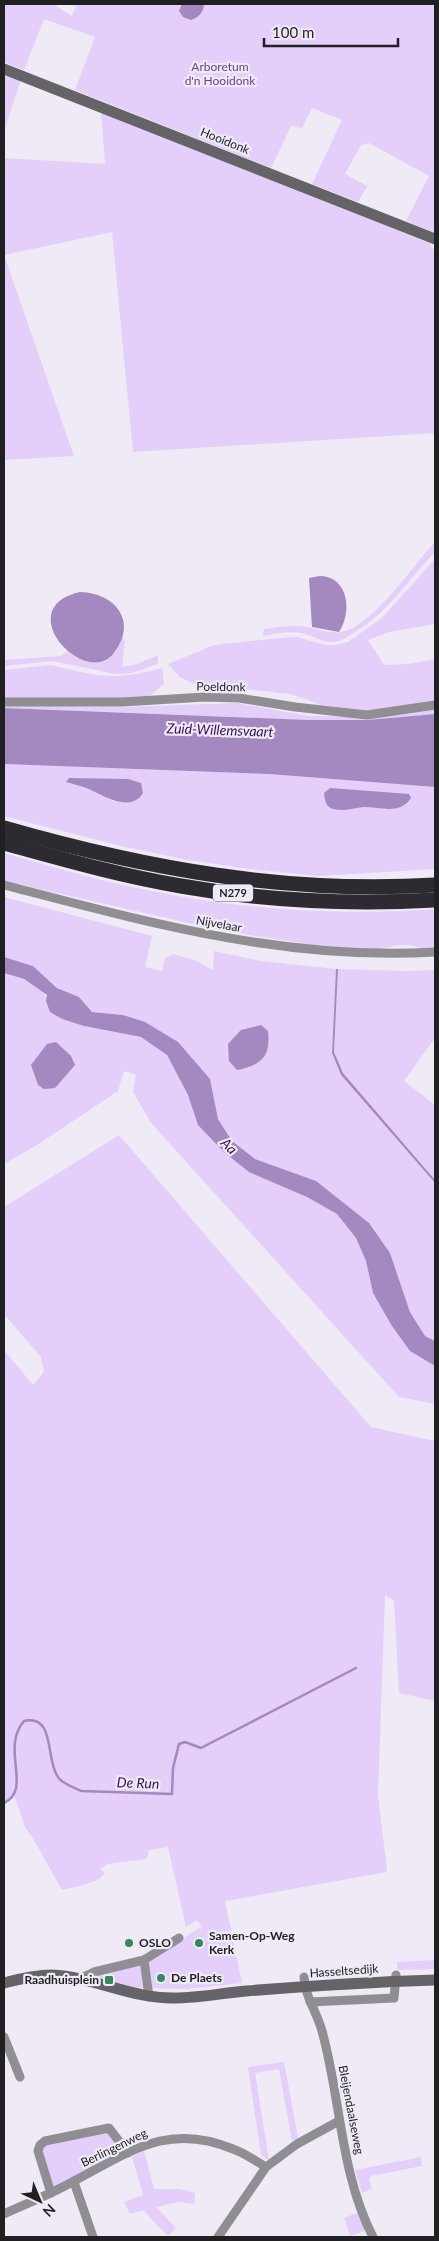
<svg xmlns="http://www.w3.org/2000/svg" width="439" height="2241" viewBox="0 0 439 2241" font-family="Lato,sans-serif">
<rect width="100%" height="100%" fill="#efeaf5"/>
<!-- green -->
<g fill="#e3cff9" fill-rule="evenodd">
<polygon points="4,4 53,4 72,16 77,4 435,4 435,233 406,221 429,176 369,143 361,145 345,174 367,186 358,202 312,184 342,120 312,108 302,128 291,126 271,168 75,90 95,37 44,19 24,70 4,62"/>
<polygon points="4,73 21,79 4,131"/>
<polygon points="101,111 429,243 435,252 435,433 133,452 112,232 4,255 74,456 4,460 4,158 105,164"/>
<path d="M435,542V552C408,580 391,609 358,630C350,635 343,641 334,642C322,643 312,635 301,633C288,631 275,634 263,636L264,629C275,628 287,625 299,626C312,627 327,634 341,632C372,627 413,566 435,542Z"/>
<polygon points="435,559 435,624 389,632 368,640 384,665 408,664 435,659 435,701 371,712 322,705 290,694 191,683 180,677 168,664 214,645 281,638 297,637 325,645 334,645 348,642 382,618"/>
<path d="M122,636L125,642L122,667L137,664L158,655V664L132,673L115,674L53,661L4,666V660L61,656L68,651C77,661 99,667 110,658C116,652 119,644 122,636Z"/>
<path d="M51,665C100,677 113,681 162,668L164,684L146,699L4,698V670Z"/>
<polygon points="237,703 308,716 367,717 435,707 435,714 367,720 308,720 4,708 4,705 122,707"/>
<path d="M4,764L269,774L435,787V869L319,876L249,869L188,860L125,847L4,816ZM128,779L133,801H113L88,788L66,782ZM407,804C389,812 382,807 364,807C353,808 343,810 332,809Z"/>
<path d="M4,853C51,866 99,881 147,890C242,910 339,916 435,909V948L421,949C412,942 390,945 380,950L314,945L224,931L4,881Z"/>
<polygon points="4,897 152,936 145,967 162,971 165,958 173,954 197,961 213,970 214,951 261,961 336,969 332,1053 341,1075 435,1183 435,1341 425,1336 410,1312 390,1253 316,1181 255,1159 232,1141 218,1119 210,1079 123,1015 92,1012 79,997 58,988 33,966 4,957"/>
<polygon points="338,969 406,971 435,970 435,1038 404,1081 435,1105 435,1180 343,1073 334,1052"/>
<path d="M4,973C36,982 45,991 61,1019L84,1026L141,1037L167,1055L188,1095L199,1125L307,1197L337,1214L356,1238L366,1261L373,1293L410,1351L435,1366V1404L399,1397L151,1123L133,1092L136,1075L124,1071L118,1091L37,1145L4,1164Z"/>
<path d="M119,1135L371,1427L435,1441V1701L399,1693L394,1600L385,1595L378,1794L387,1872L225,1901L242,1983L187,1989L151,1988L148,1962C169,1951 181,1937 202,1927L197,1920L186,1927L168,1847L149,1850L147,1859L107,1864L100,1869L105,1873L99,1879L84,1885L62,1890L34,1840L25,1827L14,1795L4,1803V1350L33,1385L44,1372L41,1357L4,1314V1207Z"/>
<polygon points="435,1960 435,1969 397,1970 397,1962"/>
<polygon points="140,1964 143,1988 116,1984 89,1975"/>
<polygon points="284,2062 298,2138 292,2141 279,2069 255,2073 269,2161 261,2155 248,2067"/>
<polygon points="107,2130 121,2150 120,2153 58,2186 53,2186 42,2152 43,2148 47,2144"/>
<polygon points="144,2151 154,2189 179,2189 195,2193 194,2204 179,2202 156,2207 176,2228 168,2236 143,2210 130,2214 124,2202 143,2195 132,2157"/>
<polygon points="421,2157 422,2166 371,2176 369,2179 372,2189 362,2193 355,2170"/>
<polygon points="359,2212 367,2230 350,2236 344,2218"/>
</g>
<!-- water -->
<g fill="#a488c0">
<path d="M182,4H204C204,12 198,18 191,20L183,17L179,11Z"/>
<path d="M320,576C349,577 352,612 339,632L312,627L309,578Z"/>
<path d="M80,592C116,593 138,622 114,653C86,690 9,608 80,592Z"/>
<polygon points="4,708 308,720 367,720 435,714 435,787 269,774 4,764"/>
<path d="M69,778L128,779L141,783L143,793C131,813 104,796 89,789C82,786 73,784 66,782Z"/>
<path d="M330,788L409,794L411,798C400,815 381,807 364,807C354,808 343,812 333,809C325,806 325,800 324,793Z"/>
<polygon points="4,957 33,966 57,988 79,997 92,1012 123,1015 145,1022 178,1042 210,1079 218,1119 232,1141 255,1159 316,1181 369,1223 390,1253 410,1312 425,1336 435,1341 435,1366 410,1351 392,1326 373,1293 366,1261 356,1238 337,1214 307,1197 249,1172 224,1152 198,1125 188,1095 167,1055 141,1037 84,1026 62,1019 50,1012 46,1001 47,995 24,979 4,973"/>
<polygon points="336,969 338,969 334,1052 343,1073 435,1180 435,1183 341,1075 332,1053"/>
<path d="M261,1025L268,1031C271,1057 261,1065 237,1070L229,1061L228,1044L241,1030Z"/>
<polygon points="56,1042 71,1056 75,1065 55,1088 44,1089 38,1085 31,1065 47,1044"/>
</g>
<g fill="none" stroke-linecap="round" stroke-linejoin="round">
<!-- stream -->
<path stroke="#a488c0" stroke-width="2.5" d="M4,1803C33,1789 0,1749 24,1721C56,1714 45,1760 58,1777C62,1784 74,1787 81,1791L172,1794L173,1768L179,1744L185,1742L201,1748L356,1668"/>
<!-- street -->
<g stroke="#908e93" stroke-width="9">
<polyline points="4,702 122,702 205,697 239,698 295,707 367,715 435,705"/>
<path d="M4,885C147,922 285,961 435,952"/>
<polyline points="144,1960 149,1997"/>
<path d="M304,1977C305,1997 317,2012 322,2031C341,2099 340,2173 373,2237"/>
<polyline points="79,1979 94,1972 144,1960 179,1938"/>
<polyline points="310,2002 394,1998 396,1975"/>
<polyline points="4,2037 20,2077"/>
<polyline points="74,2182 93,2237"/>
<polyline points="51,2193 38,2151 40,2145 45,2141 109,2128 128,2153"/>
<path d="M4,2214C28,2203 53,2193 76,2180C131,2151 169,2122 233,2149C245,2153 255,2161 266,2167"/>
<polyline points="218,2237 266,2167 297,2144 339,2121"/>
</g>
<!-- secondary -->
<g stroke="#656268" stroke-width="11">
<polyline points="4,69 435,239"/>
<path d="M4,1983C19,1979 36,1975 52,1975C94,1977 132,1999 175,1998C199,1998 222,1993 246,1991C309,1986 372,1982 435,1980"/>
</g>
<!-- highway -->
<g stroke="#2e2a32" stroke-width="15">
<path d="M4,828C147,869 286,894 435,885"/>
<path d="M4,843C62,859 121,876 181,886C265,901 351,905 435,900"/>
</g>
</g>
<!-- markers -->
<g fill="#35895c" stroke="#efeaf5" stroke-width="2">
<circle cx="129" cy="1943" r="5"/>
<circle cx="199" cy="1943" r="5"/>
<circle cx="161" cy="1978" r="5"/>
<rect x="104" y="1975" width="10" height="10" rx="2.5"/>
</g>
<g text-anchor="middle" stroke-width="4.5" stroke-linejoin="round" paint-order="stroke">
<!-- shield labels -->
<rect fill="#efeaf5" stroke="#5e5c61" stroke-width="1" x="213" y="884.5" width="40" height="17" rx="4"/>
<g font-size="11" font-weight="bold" fill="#201f22">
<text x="233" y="897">N279</text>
</g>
<!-- park labels -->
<g font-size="12" fill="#68438a" stroke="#efeaf5">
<text x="220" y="71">Arboretum<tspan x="220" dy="14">d'n Hooidonk</tspan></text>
</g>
<!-- street labels -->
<g font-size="12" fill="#201f22" stroke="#efeaf5">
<text transform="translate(225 141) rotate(22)" y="4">Hooidonk</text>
<text transform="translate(221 687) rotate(1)" y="4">Poeldonk</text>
<text transform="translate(219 924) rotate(10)" y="4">Nijvelaar</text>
<text transform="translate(344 1971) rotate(-4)" y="4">Hasseltsedijk</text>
<text transform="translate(351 2110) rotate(79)" y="4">Bleijendaalseweg</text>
<text transform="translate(114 2148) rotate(-26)" y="4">Berlingenweg</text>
</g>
<!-- poi labels -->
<g font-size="12" font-weight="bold" fill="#201f22" stroke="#efeaf5" text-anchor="start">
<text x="209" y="1940">Samen-Op-Weg<tspan x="209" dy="14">Kerk</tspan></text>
<text x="139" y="1947">OSLO</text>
<text x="171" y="1982">De Plaets</text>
<text x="99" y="1984" text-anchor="end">Raadhuisplein</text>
</g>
<!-- water labels -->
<g font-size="14" font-style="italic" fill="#381155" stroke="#efeaf5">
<text transform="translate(220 730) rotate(2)" y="5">Zuid-Willemsvaart</text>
<text transform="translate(229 1146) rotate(44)" y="5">Aa</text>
<text transform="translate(138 1783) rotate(2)" y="5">De Run</text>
</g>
</g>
<!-- border -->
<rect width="439" height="2241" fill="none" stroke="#201f22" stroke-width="10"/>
<!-- north arrow -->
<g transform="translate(40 2201) rotate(136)" stroke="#efeaf5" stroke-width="4" paint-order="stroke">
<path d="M0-4L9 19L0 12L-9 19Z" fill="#201f22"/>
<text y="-8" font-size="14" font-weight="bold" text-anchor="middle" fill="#201f22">N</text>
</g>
<!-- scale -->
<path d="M264 38v8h134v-8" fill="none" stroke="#201f22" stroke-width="2.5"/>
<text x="272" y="38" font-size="15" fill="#201f22" stroke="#efeaf5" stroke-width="4" paint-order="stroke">100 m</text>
</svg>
